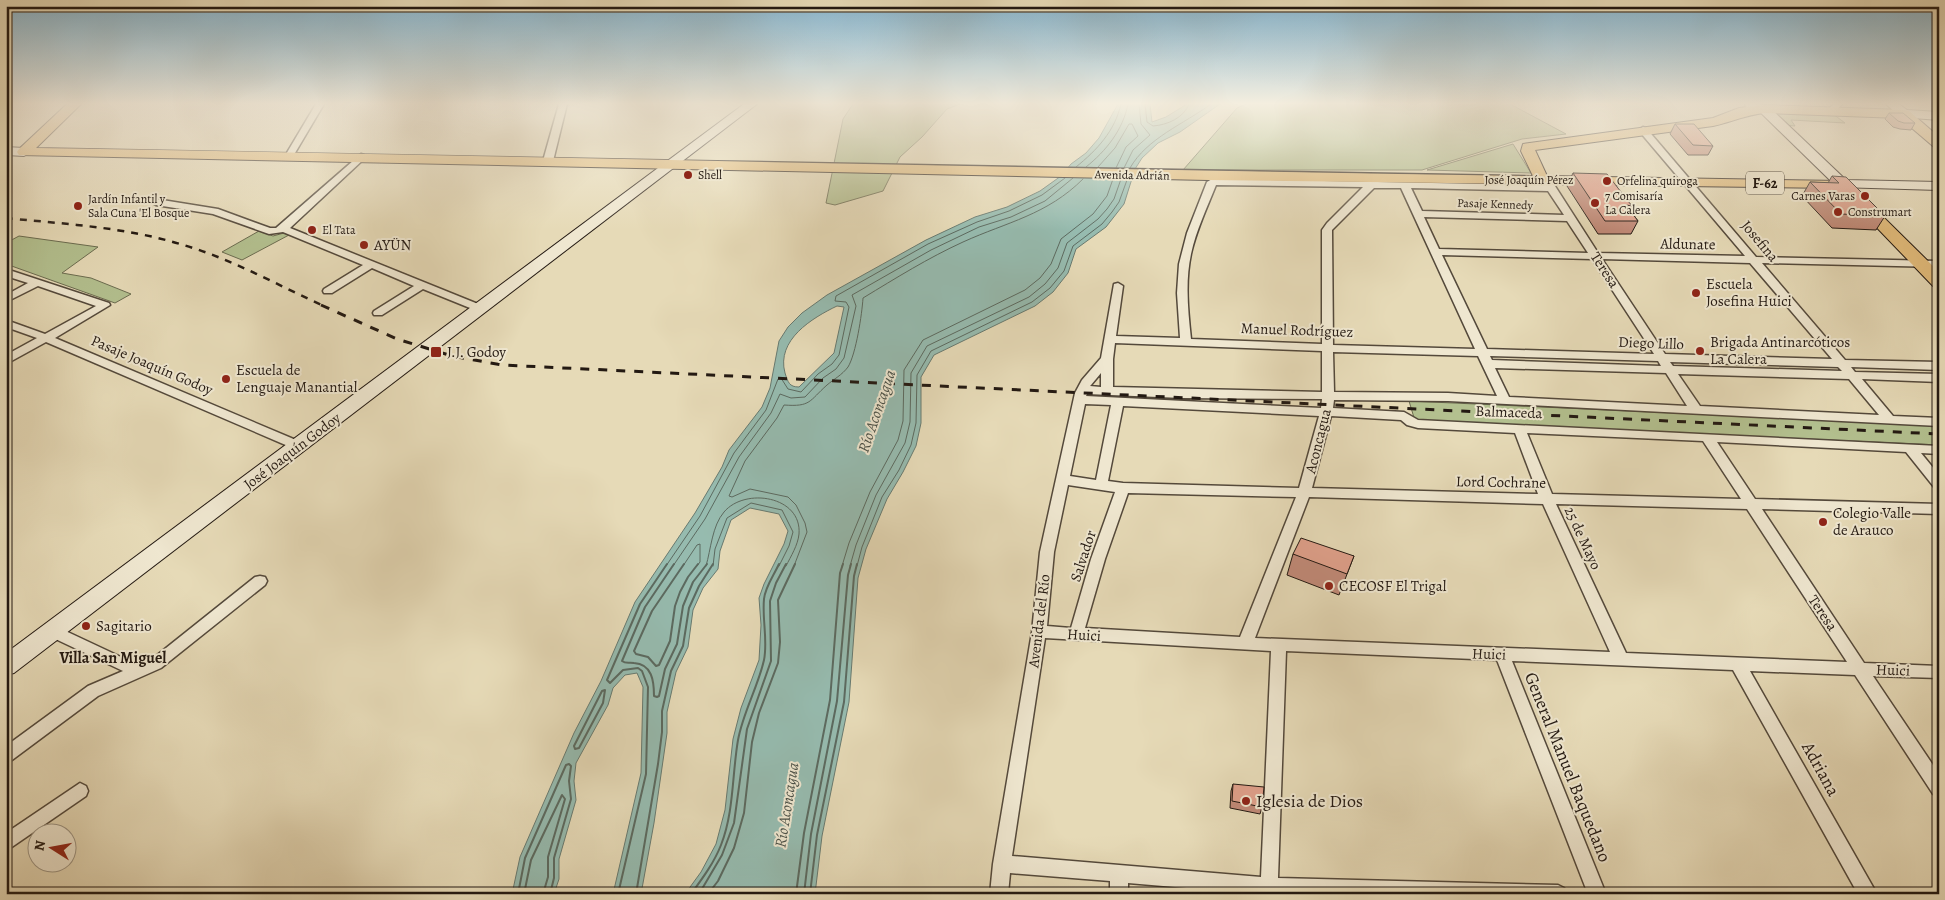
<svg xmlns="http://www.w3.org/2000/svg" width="1945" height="900" viewBox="0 0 1945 900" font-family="Alegreya,serif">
<rect width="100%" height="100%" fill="#e6dab7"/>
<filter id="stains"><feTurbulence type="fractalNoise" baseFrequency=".004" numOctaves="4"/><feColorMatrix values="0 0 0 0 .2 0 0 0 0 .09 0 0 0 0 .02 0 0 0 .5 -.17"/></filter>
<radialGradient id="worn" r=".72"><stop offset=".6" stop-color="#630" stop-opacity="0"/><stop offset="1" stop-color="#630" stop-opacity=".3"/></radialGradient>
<!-- green -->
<g fill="#b3c08f" stroke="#6b6c50">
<polygon points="853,104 960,104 947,109 922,137 900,157 883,191 835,205 826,203 843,119"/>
<polygon points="1246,104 1510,104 1566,134 1522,139 1422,170 1183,170 1237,108"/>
<polygon points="1771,113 1833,114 1845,123 1791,120 1795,126 1784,125"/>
<polygon points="1513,144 1531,173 1427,170"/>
<polygon points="259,231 273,236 284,233 289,235 242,260 222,252"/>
<polygon points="19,236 98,247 62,273 91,278 131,294 115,303 6,264 6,259 9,257 6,256 6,243"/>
<polygon points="1409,401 1939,425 1939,445 1415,421"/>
</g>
<!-- water -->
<path fill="#96bbaf" stroke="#687a70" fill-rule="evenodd" d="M1118,104H1150L1152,122L1166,117L1187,104H1220L1180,132L1158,143L1142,158L1135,169L1124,204L1106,227L1076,249L1068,273L1053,292L1035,306L934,355L921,377V423L916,446L903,472L887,499L866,549L858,578L849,702L822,836L815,894H685L701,872L716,844L725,810L733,739L741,708L759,660L761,625L759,598L764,584L784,544L788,531L779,514L750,508L731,520L720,551L718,569L703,588L693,610L688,647L676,672L667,712V733L654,823L641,894H613L641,773L643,687L637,673L625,675L613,688L608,705L576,763L574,781L576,800L559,859V879L554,894H512L520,857L574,733L601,681L635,602L695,513L722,467L729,450L762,407L770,388L779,341L788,327L802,313L827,295L926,240L975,217L1007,207L1040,191L1061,176L1071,164L1086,153L1099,138ZM837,306L844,307L834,353L799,387C789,387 788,382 785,373C776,340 812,318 837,306Z"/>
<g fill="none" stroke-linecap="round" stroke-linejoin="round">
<!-- shore-far1 -->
<g stroke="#5c6a60" stroke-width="1">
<path d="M1145,104L1147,122L1153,126C1167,125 1184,118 1189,104"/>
<path d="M1076,167C1097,150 1115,131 1121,104"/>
<path d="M1086,167C1106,151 1123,130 1128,104"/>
<polyline points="1098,167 1115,148 1129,124 1132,124 1138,136 1126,147 1116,168"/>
<polyline points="1124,168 1133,150 1150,135 1141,124 1139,104"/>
<path d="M1130,168C1147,138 1184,124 1211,104"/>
<polyline points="666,566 700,516 734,453 766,410 778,379 781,378 788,389 801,392 818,374 832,364 839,355 849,307 846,302 835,301 836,296 928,244 977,222 1009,211 1042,195 1065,178"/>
<polyline points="673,566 705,519 739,457 771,413 780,394 791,398 805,397 823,378 836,369 844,358 856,306 852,295 931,250 979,227 1011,217 1045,201 1073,178"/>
<polyline points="683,566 697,545 700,544 700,562 697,566"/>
<path d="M706,566C711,549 712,526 724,512C745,487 802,496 799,534C798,545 791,556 786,566"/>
<polyline points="713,566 715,549 727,518 751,503 782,510 793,532 789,546 779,566"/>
<path d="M794,566L807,532L805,523L796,505L788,497L750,489L732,497L729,496L745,461L777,418L784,405C811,407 809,401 827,385C834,379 842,375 848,367C856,354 862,314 863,298C896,278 928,258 963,242C1007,222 1047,215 1083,179"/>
<polyline points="842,566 849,543 870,492 898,440 903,421 904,370 923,340 1025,290 1040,278 1051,264 1061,239 1093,214 1107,196 1113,179"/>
<polyline points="850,566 856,545 876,495 905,443 910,422 911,373 927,346 1029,297 1045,284 1058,268 1067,243 1098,219 1107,209 1114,199 1121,179"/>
<polyline points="857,566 862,547 882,497 899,470 911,445 916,423 917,375 931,351 1032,302 1050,288 1064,271 1073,246 1102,224 1112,212 1119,202 1127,180"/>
</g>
<!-- shore -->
<g stroke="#5c6a60" stroke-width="2">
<path d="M674,564L645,607L622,661C626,664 629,662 634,663C652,664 654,681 654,696L657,697L659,696L665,669L677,644L683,606L693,582L707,564"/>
<polyline points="684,564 652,611 634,651 636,654 648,657 656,666 659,665 670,641 675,606 680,592 688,577 698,564"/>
<polygon points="605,690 603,703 579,748 575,749 574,746 602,691"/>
<polyline points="518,894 525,858 566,765 569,764 571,766 569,781 571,799 554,858 554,878 550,894"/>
<polyline points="524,894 531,860 562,795 565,799 548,857 548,877 543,894"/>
<polyline points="618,894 646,774 648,687 642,671 638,668 623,670 610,683 607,680 640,604 667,564"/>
<polyline points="636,894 658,764 662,732 662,711 671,671 683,646 689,608 699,586 713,564"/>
<path d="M691,894C702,879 714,863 721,845C734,812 732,775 738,740C743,712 758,687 764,660C768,640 762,620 764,599C765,587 774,575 779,564"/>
<polyline points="699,894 722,855 734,823 747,729 771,661 770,601 776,583 786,564"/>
<polyline points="708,894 718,881 734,848 744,813 752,742 759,713 778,663 780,642 778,600 795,564"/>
<polyline points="796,894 804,833 830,700 840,573 843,564"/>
<polyline points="804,894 811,834 837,701 848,575 851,564"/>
<polyline points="810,894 817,835 844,702 854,576 857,564"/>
</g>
<!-- street casing -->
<g stroke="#54493b" stroke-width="3">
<g id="street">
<polygon points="316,104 324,104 292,158 286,158 285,156"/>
<polygon points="559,104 567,104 553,161 548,164 543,161"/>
<polygon points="1834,104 1842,104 1835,112 1829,112 1828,110"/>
<path d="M1643,127L1646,128L1756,257L1939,261V267L1762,263L1845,360L1939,362V370L1851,367L1855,372L1939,374V382L1862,379L1893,416L1939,418V426L1448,401L1334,400L1333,408L1404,412L1418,420L1939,446V454L1921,453L1939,475V489L1934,487L1906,452L1717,442L1755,499L1939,504V514L1762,509L1864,663L1939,666V678L1873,676L1939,774V797L1933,794L1855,675L1750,671L1877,894H1858L1733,670L1512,661L1606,894H1588L1497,660L1286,651L1278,878L1558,885L1564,888L1567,894H1257L1128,883V894H1110V881L1010,873L1008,894H990L993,864L1032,632L1040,552L1075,393L1082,380L1101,358L1114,284L1118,283L1123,286L1116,336L1180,338L1177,293L1179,264L1187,233L1207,182L1212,179L1544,185L1542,182L1547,179L1555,186L1598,253L1745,256L1640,132L1639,130ZM1216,185L1363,187L1327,223L1322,230V344L1191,339C1188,311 1185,282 1191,254C1196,230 1207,208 1216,185ZM1374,188H1401L1475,349L1333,345L1332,230ZM1411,188L1548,191L1564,215L1422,211ZM1424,217L1567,221L1588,253L1439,249ZM1442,255L1592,259L1654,354L1487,349ZM1602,259L1750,263L1832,359L1665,354ZM1115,343L1322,351V392L1113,387V359ZM1333,352L1478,356L1497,396L1448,393L1334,392ZM1490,356L1658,361L1661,366L1492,360ZM1670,362L1838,367L1842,371L1673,366ZM1495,368L1666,373L1687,406L1509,397ZM1101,373V387L1090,386L1091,385ZM1678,374L1849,379L1879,415L1700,406ZM1087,394L1182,398L1322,399L1321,408L1086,396ZM1085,404L1111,405L1096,480L1070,476ZM1123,406L1319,416L1299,488L1123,483L1108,481ZM1331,416L1401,420L1407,425L1418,428L1515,433L1538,494L1312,488ZM1527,433L1703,441L1741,499L1552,494ZM1068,485L1115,492L1091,559L1071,628L1047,626L1054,552ZM1128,493L1296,497L1240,637L1085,628L1105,559ZM1309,497L1543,504L1610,652L1255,638ZM1556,504L1747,509L1847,662L1626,653ZM1045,638L1271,651L1261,877L1012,856Z"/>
<polygon points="361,154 364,155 364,159 290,228 483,306 484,308 483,310 475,310 423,289 382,315 374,315 373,313 374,311 414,286 372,268 332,293 324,293 323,291 324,289 363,265 283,232 269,234 213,214 156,205 151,202 156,199 218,209 270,228 276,228"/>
<polygon points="6,269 109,303 110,305 55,338 303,443 305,446 303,449 295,449 46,342 6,364 6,355 37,338 6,327 6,320 45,334 96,306 38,286 6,302 6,295 28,283 6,276"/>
<polygon points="260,576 265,577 267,581 265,585 161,668 98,696 12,760 6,762 6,746 88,686 123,671 47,635 45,631 47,627 52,625 57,627 138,665 151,660 255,577"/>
<polygon points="80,783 86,786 88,791 86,796 6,851 6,833"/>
</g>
</g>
<!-- secondary casing -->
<g stroke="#231912" stroke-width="2">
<g id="secondary">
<polygon points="744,104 757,104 14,673 6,675 6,653"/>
<polygon points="1745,104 1759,104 1768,106 1846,180 1939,182 1939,190 1837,187 1760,112 1746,108"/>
<polygon points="1886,104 1899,104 1907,110 1939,112 1939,120 1900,117"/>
<polygon points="6,147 24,148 31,152 24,156 6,155"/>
</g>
</g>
<!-- primary casing -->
<g stroke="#231912" stroke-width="2">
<g id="primary">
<path d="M67,104H81L36,148C535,156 1034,169 1533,176L1521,151L1523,144L1713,118L1739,108L1764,105L1904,110L1909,111L1939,137V148L1934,147L1900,118L1764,113C1746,115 1731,122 1713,126L1535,150L1547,176L1841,181L1843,184L1841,187L1836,188L1208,180L19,155L17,152L19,149Z"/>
<polygon points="1862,199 1867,201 1939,272 1939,287 1933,286 1857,207 1854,204 1857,201"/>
</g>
</g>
<!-- street -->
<use href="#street" fill="#efe7d0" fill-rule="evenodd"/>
<!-- secondary -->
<use href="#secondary" fill="#efe7d0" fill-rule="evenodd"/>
<!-- primary -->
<use href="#primary" fill="#e3bd7c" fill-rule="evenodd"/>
<!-- rail-far1 -->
<path stroke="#231912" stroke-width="2.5" stroke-dasharray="7 7" stroke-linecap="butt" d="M6,218C64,224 124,227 180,244C230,258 277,285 324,306"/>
<!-- rail -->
<polyline stroke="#231912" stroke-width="3" stroke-dasharray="9 9" stroke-linecap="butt" points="321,305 397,339 452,356 502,365 1939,434"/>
</g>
<!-- wall -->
<g fill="#c18a78" stroke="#231912">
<polygon points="1889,113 1915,123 1911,130 1900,129 1893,127 1885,119"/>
<polygon points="1675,124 1713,146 1708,155 1688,155 1670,134"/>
<polygon points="1573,173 1632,206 1630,210 1638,221 1631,234 1598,234 1567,186"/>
<polygon points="1832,176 1885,216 1876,230 1832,228 1802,196 1810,182 1828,183"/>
<polygon points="1293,554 1354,556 1339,595 1287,575"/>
<polygon points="1233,784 1262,807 1260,814 1230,808 1231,791"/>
</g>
<!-- building -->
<g fill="#e0a18c" stroke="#231912">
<polygon points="1889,113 1903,113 1915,123 1904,123 1898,121"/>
<polygon points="1675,124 1694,124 1713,146 1693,145"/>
<polygon points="1573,173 1607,174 1632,206 1626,205 1638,221 1605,221"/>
<polygon points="1832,176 1846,177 1885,216 1841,214 1810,182 1839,183"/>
<polygon points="1301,538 1354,556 1347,574 1293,554"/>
<polygon points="1233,784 1264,787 1262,807 1232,801"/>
</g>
<!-- sky -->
<linearGradient id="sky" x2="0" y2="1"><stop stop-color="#87b7d1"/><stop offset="0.45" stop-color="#f4eedf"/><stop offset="1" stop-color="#f4eedf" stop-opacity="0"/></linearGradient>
<rect width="1945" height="230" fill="url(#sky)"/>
<!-- markers -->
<g fill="#8f2418" stroke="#efe7d0" stroke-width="2">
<circle cx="688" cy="175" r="5"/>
<circle cx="1607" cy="181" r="5"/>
<circle cx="1865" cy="196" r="5"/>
<circle cx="1595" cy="203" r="5"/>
<circle cx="78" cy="206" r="5"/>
<circle cx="1838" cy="212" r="5"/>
<circle cx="312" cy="230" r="5"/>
<circle cx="364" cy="245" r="5"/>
<circle cx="1696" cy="293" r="5"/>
<circle cx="1700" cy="351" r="5"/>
<rect x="430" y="346" width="12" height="12" rx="2.5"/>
<circle cx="226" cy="379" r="5"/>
<circle cx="1823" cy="522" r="5"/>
<circle cx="1329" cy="586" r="5"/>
<circle cx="86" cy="626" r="5"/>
<circle cx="1246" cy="801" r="5"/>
</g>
<g text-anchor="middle" stroke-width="4" stroke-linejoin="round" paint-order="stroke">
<!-- far-poi labels -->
<g font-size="12" fill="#231912" stroke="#efe7d0" text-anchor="start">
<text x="698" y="179">Shell</text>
<text x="1617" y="185">Orfelina quiroga</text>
<text x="1605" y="200">7 Comisaría<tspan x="1605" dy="14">La Calera</tspan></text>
<text x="1855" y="200" text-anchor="end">Carnes Varas</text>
<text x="88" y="203">Jardín Infantil y<tspan x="88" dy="14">Sala Cuna 'El Bosque</tspan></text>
<text x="1848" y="216">Construmart</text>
<text x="322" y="234">El Tata</text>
</g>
<!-- far-street labels -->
<g font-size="12" fill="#231912" stroke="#efe7d0">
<text transform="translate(1132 175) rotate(1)" y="4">Avenida Adrián</text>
<text x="1529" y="184">José Joaquín Pérez</text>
<text transform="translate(1495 204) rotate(2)" y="4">Pasaje Kennedy</text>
</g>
<!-- shield labels -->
<rect fill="#efe7d0" stroke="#60574b" stroke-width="1" x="1746" y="171.5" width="38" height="23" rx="4"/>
<g font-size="14" font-weight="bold" fill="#231912">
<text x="1765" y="188">F-62</text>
</g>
<!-- street labels -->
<g font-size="15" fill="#231912" stroke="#efe7d0">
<text transform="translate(1760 241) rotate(50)" y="5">Josefina</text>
<text transform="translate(1688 244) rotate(1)" y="5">Aldunate</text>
<text transform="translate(1605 270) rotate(57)" y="5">Teresa</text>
<text transform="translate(1297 330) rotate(2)" y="5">Manuel Rodríguez</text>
<text transform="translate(1651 343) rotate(2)" y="5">Diego Lillo</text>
<text transform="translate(152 365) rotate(23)" y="5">Pasaje Joaquín Godoy</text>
<text transform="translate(1509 412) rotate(2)" y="5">Balmaceda</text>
<text transform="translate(1318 441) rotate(-76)" y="5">Aconcagua</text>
<text transform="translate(292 451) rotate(-37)" y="5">José Joaquín Godoy</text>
<text transform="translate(1501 482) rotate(1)" y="5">Lord Cochrane</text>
<text transform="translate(1583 538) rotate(65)" y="5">25 de Mayo</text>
<text transform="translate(1083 556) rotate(-72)" y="5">Salvador</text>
<text transform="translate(1823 613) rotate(56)" y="5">Teresa</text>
<text transform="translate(1039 621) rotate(-83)" y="5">Avenida del Río</text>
<text transform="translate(1084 635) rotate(3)" y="5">Huici</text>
<text transform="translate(1489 654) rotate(2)" y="5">Huici</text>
<text transform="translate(1893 670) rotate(2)" y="5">Huici</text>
</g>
<!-- poi labels -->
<g font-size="15" fill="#231912" stroke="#efe7d0" text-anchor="start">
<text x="374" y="250">AYÜN</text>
<text x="1706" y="289">Escuela<tspan x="1706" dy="17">Josefina Huici</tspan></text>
<text x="1710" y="347">Brigada Antinarcóticos<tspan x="1710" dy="17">La Calera</tspan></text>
<text x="447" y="357">J.J. Godoy</text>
<text x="236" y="375">Escuela de<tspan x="236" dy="17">Lenguaje Manantial</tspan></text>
<text x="1833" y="518">Colegio Valle<tspan x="1833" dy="17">de Arauco</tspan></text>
<text x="1339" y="591">CECOSF El Trigal</text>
<text x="96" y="631">Sagitario</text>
</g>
<!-- water labels -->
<g font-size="16" font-style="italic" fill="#4b5249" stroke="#efe7d0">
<text transform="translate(876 411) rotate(-71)" y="6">Río Aconcagua</text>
<text transform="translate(786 805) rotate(-81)" y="6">Río Aconcagua</text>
</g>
<!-- neighbourhood labels -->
<g font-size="16" font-weight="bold" fill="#231912" stroke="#efe7d0">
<text x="113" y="663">Villa San Miguel</text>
</g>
<!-- near-street labels -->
<g font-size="18" fill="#231912" stroke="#efe7d0">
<text transform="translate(1568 767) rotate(68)" y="6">General Manuel Baquedano</text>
<text transform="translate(1821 769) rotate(61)" y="6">Adriana</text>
</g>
<!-- near-poi labels -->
<g font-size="18" fill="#231912" stroke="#efe7d0" text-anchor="start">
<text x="1256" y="807">Iglesia de Dios</text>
</g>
</g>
<!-- margin -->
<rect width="1945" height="900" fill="none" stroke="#e6dab7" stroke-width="25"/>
<rect x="8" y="8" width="1930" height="885" fill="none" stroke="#231912" stroke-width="2.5"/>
<rect x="12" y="12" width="1920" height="875" fill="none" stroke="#231912"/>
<!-- north arrow -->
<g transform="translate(52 848) rotate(281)"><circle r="24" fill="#efe7d0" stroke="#9d9584"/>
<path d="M0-4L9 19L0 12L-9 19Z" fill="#8f2418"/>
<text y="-8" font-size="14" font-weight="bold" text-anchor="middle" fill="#231912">N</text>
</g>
<rect width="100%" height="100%" filter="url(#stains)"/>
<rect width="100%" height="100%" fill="url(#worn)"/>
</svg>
